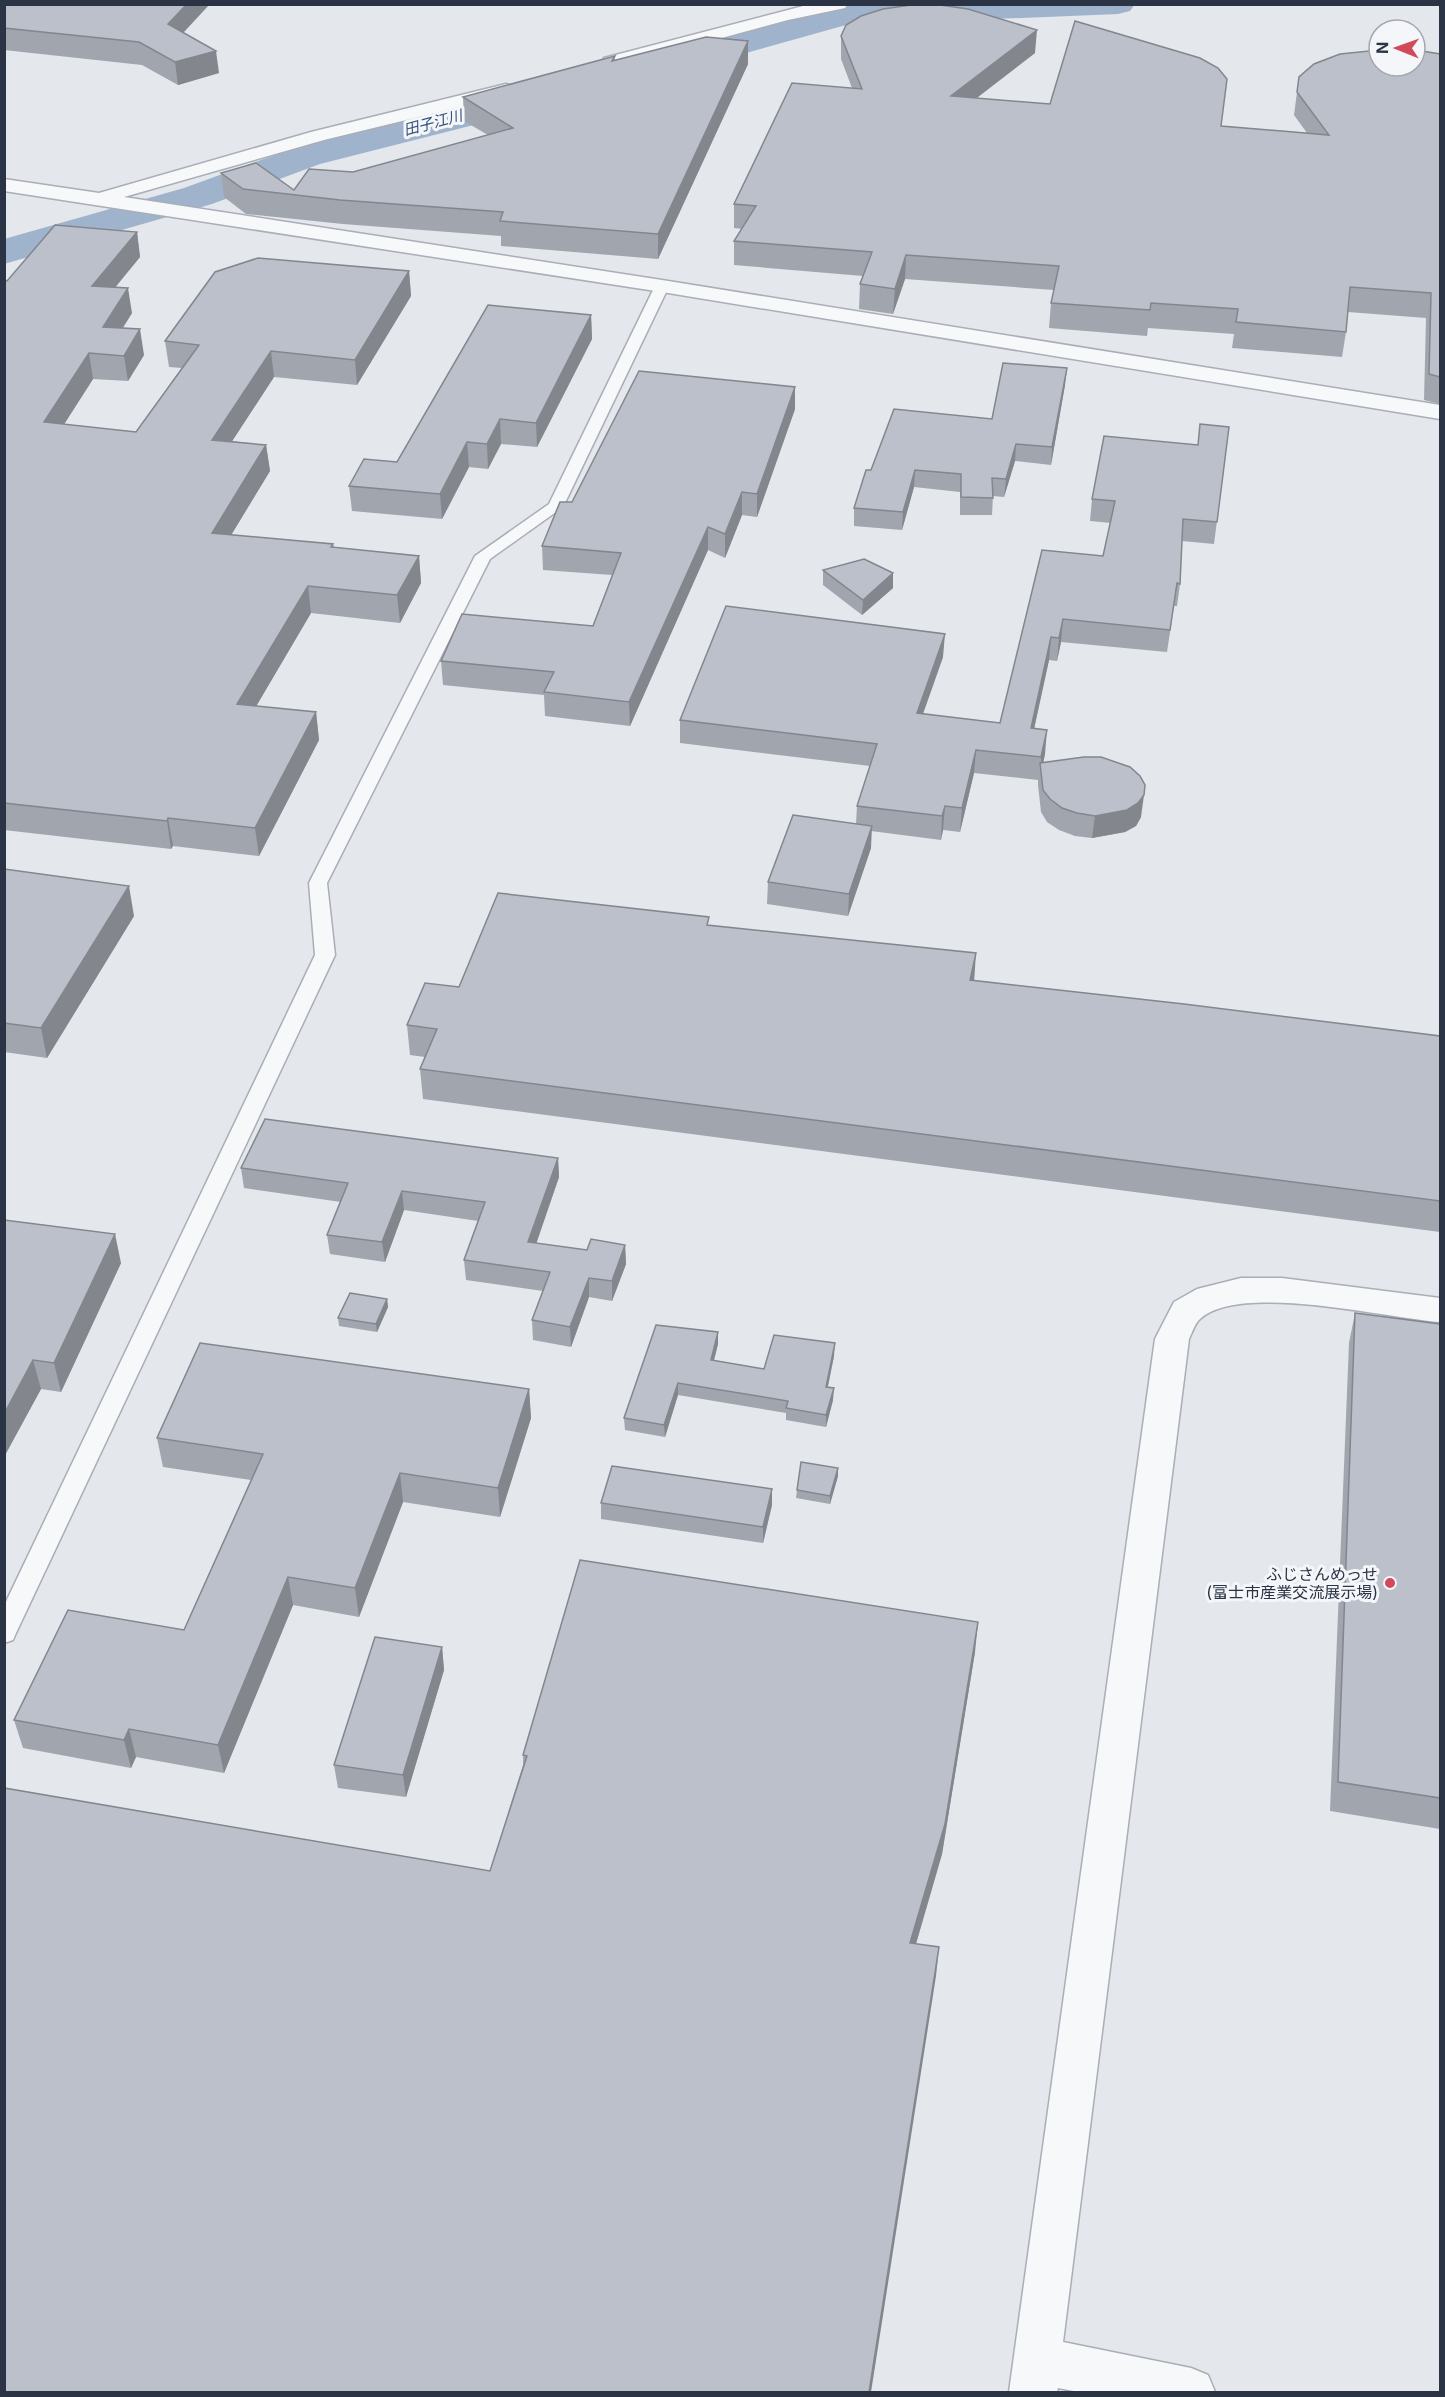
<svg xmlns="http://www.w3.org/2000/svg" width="1445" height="2397" viewBox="0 0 1445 2397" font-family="Inter,'Noto Sans JP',sans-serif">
<rect width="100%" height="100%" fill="#e4e7ec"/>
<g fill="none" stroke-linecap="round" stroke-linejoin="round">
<!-- river -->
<g fill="#9fb4cc" fill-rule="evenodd">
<polygon points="848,4 1135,4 1130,11 1118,14 846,25 664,76 651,73 646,65 651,57"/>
<polygon points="547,84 560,87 565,95 560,103 320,164 212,204 4,264 4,239 184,188 294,148"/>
</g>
<!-- lane casing -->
<g stroke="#a9aeb7" stroke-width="3">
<polygon id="lane" points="662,282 669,286 563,507 490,559 327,883 335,955 16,1633 13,1640 4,1643 4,1606 315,955 309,883 475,556 549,504 655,286"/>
</g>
<!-- street casing -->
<g stroke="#a9aeb7" stroke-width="3">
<g id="street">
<polygon points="811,4 848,4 845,8 788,20 611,68 604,66 602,62 604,58"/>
<polygon points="506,84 513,86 515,90 513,94 324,140 124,197 662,280 1440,405 1440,419 662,292 4,191 4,179 99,193 311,132"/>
<path d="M1241,1278H1282L1440,1298V1322C1387,1318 1239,1282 1200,1319C1195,1323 1192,1333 1189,1339L1063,2342L1191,2368L1208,2375L1215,2392H1079L1058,2388L1057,2392H1009L1155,1339L1174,1302L1197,1289Z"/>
</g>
</g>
<!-- lane -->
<use href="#lane" fill="#f7f8fa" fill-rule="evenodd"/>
<!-- street -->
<use href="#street" fill="#f7f8fa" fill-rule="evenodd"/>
</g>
<!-- wall -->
<g fill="#a1a5ae">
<polygon points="4,4 184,33 219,73 178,85 142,65 4,50"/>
<polygon points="841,36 1035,53 977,98 1221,126 1307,133 1294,115 1299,77 1440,54 1440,404 1424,400 1426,318 1348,312 1346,332 1342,357 1232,348 1234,334 1148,328 1147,336 1049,328 1051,303 1054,290 905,279 893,314 859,309 860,284 863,276 734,265 734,241 742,229 734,228 734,204 852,88 841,59"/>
<polygon points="615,56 615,60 748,64 658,259 501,246 501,236 343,224 246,214 224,197 221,173 294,190 353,172 488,135 464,121 463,97"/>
<polygon points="137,232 140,257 115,287 132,313 123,328 144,355 128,381 93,379 64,424 136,432 182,368 169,367 165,341 409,271 411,296 357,385 274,377 232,441 266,445 270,471 231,535 333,544 334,547 419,556 421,583 400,623 311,613 256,706 316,712 319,740 259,856 173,846 171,849 4,830 4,280 7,281"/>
<polygon points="591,315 592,339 537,447 501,444 488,469 469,467 442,519 352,511 349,486 397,462"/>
<polygon points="1065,385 1051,465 1015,461 1004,497 993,496 992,515 960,515 960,492 914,487 902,530 854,526 854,508 871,470 992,419"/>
<polygon points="795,387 795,409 757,517 742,515 725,558 708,550 630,726 545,716 544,695 443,685 441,661 593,626 612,575 543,570 542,546 572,502"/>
<polygon points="1229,427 1214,544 1182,541 1180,584 1177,606 1174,606 1167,652 1061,642 1057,661 1049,660 1034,729 1045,754 1043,763 1141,817 1136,826 1125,832 1092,838 1075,836 1059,830 1047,822 1041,812 1038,785 1038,780 974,773 960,832 943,830 941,840 871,831 871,848 848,916 767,904 768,882 856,824 857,806 870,766 680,743 680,720 943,657 923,714 1000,723 1042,550 1103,556 1111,523 1090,521 1092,499 1198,445"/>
<polygon points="823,570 893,573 893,588 862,615 823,585"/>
<polygon points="4,869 134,916 47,1058 4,1052"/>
<polygon points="709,925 974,981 1440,1036 1440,1232 423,1099 420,1069 425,1057 410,1055 407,1025 459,987"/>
<polygon points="558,1158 559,1177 536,1243 587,1250 625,1245 626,1264 612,1301 589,1297 571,1347 533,1340 532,1320 543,1291 466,1280 464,1260 478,1221 404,1210 385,1262 330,1254 327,1235 341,1202 244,1188 241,1168"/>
<polygon points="4,1220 121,1263 61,1392 41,1389 4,1457"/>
<polygon points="387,1299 388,1307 377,1332 339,1326 338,1318"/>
<polygon points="1355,1313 1440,1324 1440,1829 1330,1811 1349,1343"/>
<polygon points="718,1344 714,1360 764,1369 834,1356 828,1387 833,1400 826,1427 786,1420 786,1413 678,1395 665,1437 625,1430 624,1418"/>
<polygon points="529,1389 531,1418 500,1517 403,1502 359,1617 293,1605 224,1773 136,1757 131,1768 23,1748 14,1720 184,1630 251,1480 163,1467 157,1438"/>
<polygon points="838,1476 830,1504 796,1498 797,1490"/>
<polygon points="772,1489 772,1505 763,1543 601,1519 601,1503"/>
<polygon points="442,1647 444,1670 406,1797 338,1788 334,1765"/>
<polygon points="975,1652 942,1854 916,1944 936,1976 490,1871 523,1765 523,1755"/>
</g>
<!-- shaded-wall -->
<g fill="#83868d">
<polygon points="187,4 210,4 171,46 168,24"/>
<polygon points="1037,30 1035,53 949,119 951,96"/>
<polygon points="748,41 748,64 658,259 658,234"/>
<polygon points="216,51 219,73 178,85 175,62"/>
<polygon points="137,232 140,257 96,311 92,286"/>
<polygon points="906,255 905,279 893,314 895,289"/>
<polygon points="409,271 411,296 357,385 355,360"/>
<polygon points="128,288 132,313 107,352 103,327"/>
<polygon points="591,315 592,339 537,447 536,423"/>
<polygon points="140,329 144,355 128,381 124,356"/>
<polygon points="271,351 274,377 216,466 212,440"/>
<polygon points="89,353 93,379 49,448 44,422"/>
<polygon points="1067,368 1065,385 1051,465 1052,447"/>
<polygon points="795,387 795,409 757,517 757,494"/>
<polygon points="500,419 501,444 488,469 487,444"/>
<polygon points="467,442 469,467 442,519 440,494"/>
<polygon points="1016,444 1015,461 1004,497 1006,479"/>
<polygon points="266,445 270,471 216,560 212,533"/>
<polygon points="915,470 914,487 902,530 903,512"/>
<polygon points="742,492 742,515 725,558 725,534"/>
<polygon points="708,527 708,550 630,726 629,702"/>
<polygon points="419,556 421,583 400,623 397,595"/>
<polygon points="893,573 893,588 862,615 863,600"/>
<polygon points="308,586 311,613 241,732 237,704"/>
<polygon points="1063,619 1061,642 1057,661 1059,638"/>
<polygon points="945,634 943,657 915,736 917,713"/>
<polygon points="1051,637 1049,660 1029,752 1031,728"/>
<polygon points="316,712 319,740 259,856 255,828"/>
<polygon points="1047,730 1045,754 1041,773 1041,757"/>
<polygon points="976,750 974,773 960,832 962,808"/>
<polygon points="1144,795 1141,817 1136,826 1125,832 1092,838 1095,816"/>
<polygon points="945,806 943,830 941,840 942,816"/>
<polygon points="168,818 173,846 171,849 167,821"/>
<polygon points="872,826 871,848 848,916 849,894"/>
<polygon points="129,886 134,916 47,1058 41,1028"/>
<polygon points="976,953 974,983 970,980"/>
<polygon points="558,1158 559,1177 530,1262 528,1242"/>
<polygon points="402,1191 404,1210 385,1262 382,1242"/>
<polygon points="115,1234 121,1263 61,1392 54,1363"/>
<polygon points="625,1245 626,1264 612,1301 612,1281"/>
<polygon points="589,1278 589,1297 571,1347 570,1327"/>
<polygon points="387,1299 388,1307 377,1332 376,1324"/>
<polygon points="718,1332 718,1344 711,1372 711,1360"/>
<polygon points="835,1343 834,1356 825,1399 826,1387"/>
<polygon points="33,1360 41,1389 4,1457 4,1414"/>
<polygon points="678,1383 678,1395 665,1437 664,1425"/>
<polygon points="834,1388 833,1400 826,1427 826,1415"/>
<polygon points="529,1389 531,1418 500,1517 498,1488"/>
<polygon points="838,1468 838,1476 830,1504 830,1496"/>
<polygon points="400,1473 403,1502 359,1617 355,1588"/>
<polygon points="772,1489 772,1505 763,1543 763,1527"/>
<polygon points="288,1577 293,1605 224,1773 218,1745"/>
<polygon points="978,1622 975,1652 942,1854 908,1971 910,1943"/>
<polygon points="442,1647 444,1670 406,1797 403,1775"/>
<polygon points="129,1729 136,1757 131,1768 124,1740"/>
<polygon points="939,1947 936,1976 871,2392 869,2392"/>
</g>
<!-- building -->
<g fill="#bbc0ca" stroke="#83868d" stroke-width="1.5">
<polygon points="4,4 187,4 168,24 216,51 175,62 139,42 4,28"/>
<polygon points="911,5 940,5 968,9 1037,30 951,96 1050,104 1075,21 1200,58 1218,68 1227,79 1221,126 1329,135 1297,92 1299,77 1314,64 1340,54 1379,50 1379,66 1415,66 1415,50 1440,54 1440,377 1429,374 1431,293 1350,287 1346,332 1236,322 1238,309 1151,303 1150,310 1051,303 1059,266 906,255 895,289 860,284 872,252 734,241 756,206 734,204 792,83 862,89 841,36 846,25 861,16 883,9"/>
<polygon points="706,37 748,41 658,234 500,221 503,212 340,200 243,189 221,173 256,163 294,190 309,169 353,172 513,128 463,97 615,56 612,61"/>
<polygon points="55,225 137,232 92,286 128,288 103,327 140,329 124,356 89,353 44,422 136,432 199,345 165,341 215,272 258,258 409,271 355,360 271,351 212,440 266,445 212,533 333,544 331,547 419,556 397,595 308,586 237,704 316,712 255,828 168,818 167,821 4,803 4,280 7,281"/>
<polygon points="488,305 591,315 536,423 500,419 487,444 467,442 440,494 349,486 364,459 397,462"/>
<polygon points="1003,363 1067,368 1052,447 1016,444 1006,479 992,478 993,498 961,497 961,474 915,470 903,512 854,508 866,470 871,470 894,409 992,419"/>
<polygon points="639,371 795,387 757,494 742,492 725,534 708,527 629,702 544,692 554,672 441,661 462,614 593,626 621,553 542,546 560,502 572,502"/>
<polygon points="1200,424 1229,427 1217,522 1183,519 1180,584 1177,583 1170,630 1063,619 1059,638 1051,637 1031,728 1047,730 1041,757 976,750 962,808 945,806 942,816 857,806 877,744 680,720 726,606 945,634 917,713 1000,723 1042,550 1103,556 1115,501 1092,499 1104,436 1198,445"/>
<polygon points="864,559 893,573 863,600 823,570"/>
<polygon points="1084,757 1101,757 1130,767 1140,776 1145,785 1144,795 1138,803 1127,810 1095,816 1077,813 1062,808 1050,799 1043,790 1040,763"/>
<polygon points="793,815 872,826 849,894 768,882"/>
<polygon points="4,869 129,886 41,1028 4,1023"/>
<polygon points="498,893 709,917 707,925 976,953 970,980 1184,1004 1440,1036 1440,1201 420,1069 437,1029 407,1025 425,983 459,987"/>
<polygon points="265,1119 558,1158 528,1242 587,1250 591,1239 625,1245 612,1281 589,1278 570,1327 532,1320 550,1272 464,1260 485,1202 402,1191 382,1242 327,1235 348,1183 241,1168"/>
<polygon points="4,1220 115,1234 54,1363 33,1360 4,1414"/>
<polygon points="350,1293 387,1299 376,1324 338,1318"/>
<polygon points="1355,1313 1440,1324 1440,1798 1338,1782"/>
<polygon points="656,1325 718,1332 711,1360 764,1369 774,1335 835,1343 826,1387 834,1388 826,1415 786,1408 788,1401 678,1383 664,1425 624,1418"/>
<polygon points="200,1343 529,1389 498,1488 400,1473 355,1588 288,1577 218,1745 129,1729 124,1740 14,1720 68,1610 184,1630 263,1454 157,1438"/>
<polygon points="801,1462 838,1468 830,1496 797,1490"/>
<polygon points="612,1466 772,1489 763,1527 601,1503"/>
<polygon points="580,1560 978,1622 945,1824 910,1943 939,1947 869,2392 4,2392 4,1788 490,1871 527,1756 523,1755"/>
<polygon points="375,1637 442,1647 403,1775 334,1765"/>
</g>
<!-- markers -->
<circle fill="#d1495b" stroke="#f4f6f9" stroke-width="2" cx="1390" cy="1583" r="6"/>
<g text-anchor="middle" stroke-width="6" stroke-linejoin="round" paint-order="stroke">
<!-- far-water labels -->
<g font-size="15" font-style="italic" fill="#34527a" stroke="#f4f6f9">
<text transform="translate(433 123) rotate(-15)" y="5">田子江川</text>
</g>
<!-- poi labels -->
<g font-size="16" fill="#2b3445" stroke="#f4f6f9" text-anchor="end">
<text x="1378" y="1580">ふじさんめっせ<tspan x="1378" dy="18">(富士市産業交流展示場)</tspan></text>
</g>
</g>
<!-- border -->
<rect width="1445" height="2397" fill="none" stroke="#2b3445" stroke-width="12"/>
<!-- north arrow -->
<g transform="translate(1397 48) rotate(271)"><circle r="28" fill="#f4f6f9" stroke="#a4a8b1" stroke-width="1.5"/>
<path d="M0-4.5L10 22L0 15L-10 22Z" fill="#d1495b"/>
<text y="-9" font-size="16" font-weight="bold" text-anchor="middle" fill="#2b3445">N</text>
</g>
</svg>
